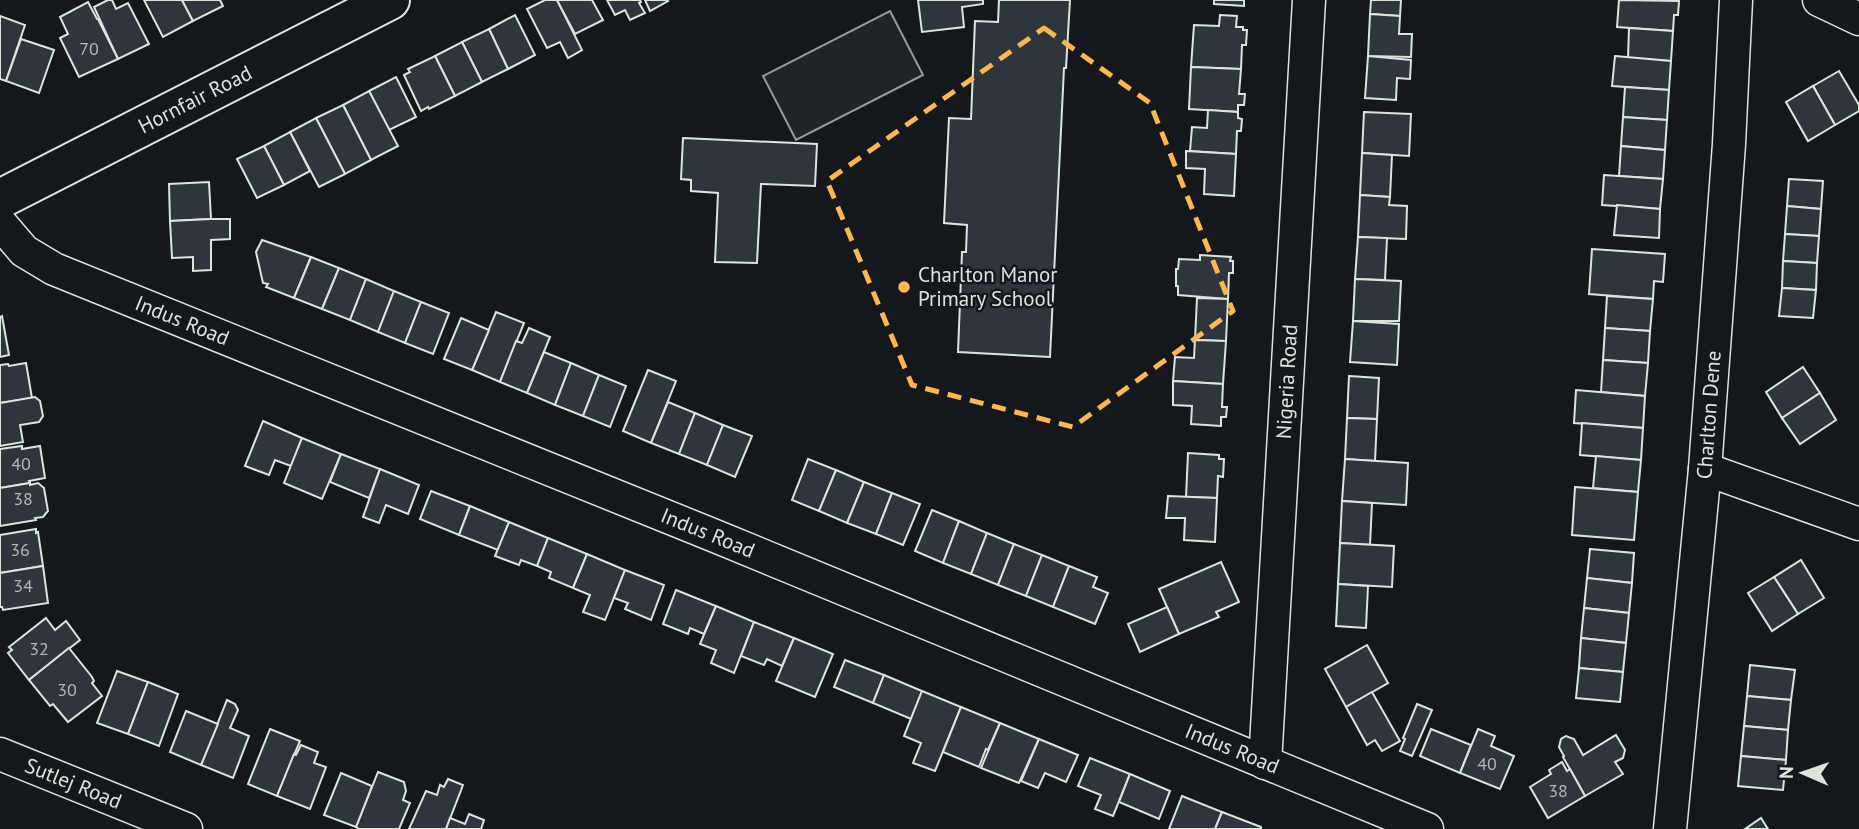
<svg xmlns="http://www.w3.org/2000/svg" width="1859" height="829" viewBox="0 0 1859 829" font-family="'PT Sans',sans-serif">
<rect width="100%" height="100%" fill="#14181c"/>
<!-- green -->
<polygon fill="#202428" stroke="#939e99" stroke-width="2" points="890,11 923,75 796,140 763,76"/>
<!-- building -->
<g fill="#2c363c" stroke="#d8e6dc" stroke-width="2">
<polygon points="108,0 112,0 116,9 128,3 149,44 118,59 94,7"/>
<polygon points="144,0 182,0 193,21 163,37"/>
<polygon points="182,0 220,0 223,6 193,21"/>
<polygon points="545,0 557,0 582,50 568,58 560,42 547,48 527,9"/>
<polygon points="557,0 592,0 603,20 575,34"/>
<polygon points="607,0 640,0 641,2 639,3 645,13 630,20 625,10 615,15"/>
<polygon points="645,0 667,0 668,1 650,11"/>
<polygon points="918,0 983,0 983,4 962,7 964,27 922,32"/>
<polygon points="999,0 1070,0 1066,68 1064,68 1050,357 958,352 962,252 966,252 967,225 944,223 949,118 971,119 975,21 998,22"/>
<polygon points="1214,0 1244,0 1244,6 1214,4"/>
<polygon points="1371,0 1401,0 1400,16 1370,14"/>
<polygon points="1619,0 1679,1 1678,15 1674,15 1673,31 1617,27"/>
<polygon points="88,2 97,19 98,19 118,59 79,77 60,38 68,34 60,17"/>
<polygon points="1370,14 1400,16 1399,34 1412,34 1411,57 1368,56"/>
<polygon points="515,15 535,55 508,69 489,29"/>
<polygon points="1220,15 1237,16 1236,27 1243,27 1243,30 1247,30 1246,45 1242,45 1241,69 1191,67 1194,25 1219,26"/>
<polygon points="0,16 25,25 6,81 0,79"/>
<polygon points="1629,28 1673,31 1671,61 1628,58"/>
<polygon points="489,29 508,69 482,82 462,42"/>
<polygon points="21,39 54,50 39,93 6,81"/>
<polygon points="462,42 482,82 455,96 435,56"/>
<polygon points="435,56 455,96 429,109 428,107 421,111 404,75 410,72 408,69"/>
<polygon points="1368,56 1411,60 1410,79 1397,78 1396,100 1365,98"/>
<polygon points="1615,56 1671,61 1669,90 1612,86"/>
<polygon points="1191,67 1241,69 1239,94 1245,94 1244,105 1238,105 1238,112 1189,109"/>
<polygon points="1839,71 1859,105 1859,111 1835,125 1813,86"/>
<polygon points="396,77 416,117 389,130 369,91"/>
<polygon points="1813,86 1835,125 1808,141 1786,102"/>
<polygon points="1625,87 1669,90 1667,120 1623,117"/>
<polygon points="369,91 398,146 371,160 343,105"/>
<polygon points="343,105 371,160 345,174 316,118"/>
<polygon points="1208,110 1238,112 1238,118 1242,119 1241,131 1237,131 1236,154 1190,151 1192,127 1207,128"/>
<polygon points="1364,112 1411,114 1409,156 1362,153"/>
<polygon points="1623,117 1667,120 1665,150 1621,146"/>
<polygon points="316,118 345,174 319,187 290,132"/>
<polygon points="290,132 310,171 284,185 264,146"/>
<polygon points="683,138 817,144 815,186 761,184 757,263 715,262 718,193 691,191 691,180 681,179"/>
<polygon points="264,146 284,185 257,198 237,159"/>
<polygon points="1621,146 1665,150 1663,179 1619,176"/>
<polygon points="1186,151 1236,154 1234,196 1204,194 1205,169 1186,168"/>
<polygon points="1362,153 1392,155 1390,197 1360,195"/>
<polygon points="1604,175 1663,179 1660,209 1602,205"/>
<polygon points="1789,179 1823,181 1821,209 1787,206"/>
<polygon points="209,182 211,219 170,221 169,184"/>
<polygon points="1360,195 1390,197 1389,205 1407,206 1406,239 1358,237"/>
<polygon points="1617,205 1660,209 1659,238 1614,235"/>
<polygon points="1787,206 1821,209 1819,236 1785,234"/>
<polygon points="211,219 230,219 230,239 211,240 211,270 193,271 193,257 172,258 170,221"/>
<polygon points="1785,234 1819,236 1817,263 1783,261"/>
<polygon points="1358,237 1387,238 1385,280 1355,279"/>
<polygon points="262,240 311,257 294,298 266,287 268,284 263,283 256,252"/>
<polygon points="1592,249 1665,254 1663,282 1654,281 1653,299 1589,294"/>
<polygon points="1200,255 1231,257 1230,261 1233,261 1233,273 1229,273 1228,299 1178,295 1178,286 1176,286 1176,269 1178,269 1179,259 1200,260"/>
<polygon points="311,257 339,268 322,309 294,298"/>
<polygon points="1783,261 1817,263 1816,290 1782,288"/>
<polygon points="339,268 366,279 350,320 322,309"/>
<polygon points="366,279 394,291 378,332 350,320"/>
<polygon points="1355,279 1401,281 1399,321 1353,321"/>
<polygon points="1782,288 1816,290 1813,318 1779,316"/>
<polygon points="394,291 421,302 405,343 378,332"/>
<polygon points="1607,296 1653,299 1650,331 1605,328"/>
<polygon points="1197,298 1228,299 1226,341 1195,340"/>
<polygon points="421,302 449,313 433,354 405,343"/>
<polygon points="496,312 524,323 500,382 472,370"/>
<polygon points="2,316 9,355 0,357 0,317"/>
<polygon points="461,318 489,330 472,370 444,359"/>
<polygon points="1353,321 1399,324 1397,365 1350,362"/>
<polygon points="529,328 550,337 527,393 500,382 516,341 522,343"/>
<polygon points="1605,328 1650,331 1648,363 1603,360"/>
<polygon points="1195,340 1226,341 1223,384 1173,381 1175,357 1194,358"/>
<polygon points="544,352 571,363 555,405 527,393"/>
<polygon points="1603,360 1648,363 1645,396 1601,392"/>
<polygon points="26,363 32,398 0,403 0,365 8,364 9,366"/>
<polygon points="571,363 599,375 583,416 555,405"/>
<polygon points="1803,367 1820,393 1782,418 1766,392"/>
<polygon points="648,370 676,381 651,443 623,431"/>
<polygon points="599,375 626,386 610,427 583,416"/>
<polygon points="1349,376 1379,378 1377,419 1347,418"/>
<polygon points="1173,381 1223,384 1222,407 1227,407 1226,417 1221,417 1221,426 1191,424 1192,406 1173,405"/>
<polygon points="1576,390 1645,396 1643,428 1574,423"/>
<polygon points="1820,393 1836,420 1800,444 1782,418"/>
<polygon points="35,397 40,401 43,416 39,422 20,425 23,442 0,446 0,403"/>
<polygon points="668,402 695,413 679,454 651,443"/>
<polygon points="695,413 723,425 707,465 679,454"/>
<polygon points="1347,418 1377,419 1375,461 1345,459"/>
<polygon points="263,421 302,438 291,466 275,460 269,475 245,466"/>
<polygon points="1582,423 1643,428 1641,460 1580,455"/>
<polygon points="723,425 752,436 735,477 707,465"/>
<polygon points="302,438 341,454 322,499 284,483"/>
<polygon points="22,446 22,449 40,446 45,478 29,481 30,483 0,488 0,449"/>
<polygon points="1188,453 1219,455 1219,459 1224,459 1223,477 1218,476 1217,498 1186,497"/>
<polygon points="341,454 380,469 369,498 330,482"/>
<polygon points="1596,456 1641,460 1638,492 1593,488"/>
<polygon points="808,459 836,470 819,511 792,500"/>
<polygon points="1345,459 1408,463 1406,505 1342,501"/>
<polygon points="380,469 419,485 408,514 386,505 379,523 363,517"/>
<polygon points="836,470 864,482 847,523 819,511"/>
<polygon points="864,482 892,493 876,534 847,523"/>
<polygon points="30,483 30,485 38,483 44,488 48,511 43,517 35,518 36,520 0,526 0,488"/>
<polygon points="1575,487 1638,492 1634,540 1572,535"/>
<polygon points="431,491 470,506 459,535 420,519"/>
<polygon points="892,493 920,504 903,545 876,534"/>
<polygon points="1168,496 1217,498 1215,542 1184,540 1185,518 1166,518"/>
<polygon points="1342,501 1372,503 1370,545 1340,543"/>
<polygon points="470,506 509,522 498,550 459,535"/>
<polygon points="932,510 959,521 943,563 915,551"/>
<polygon points="959,521 987,533 971,574 943,563"/>
<polygon points="509,522 548,538 537,566 521,560 519,565 495,556"/>
<polygon points="36,529 36,533 38,532 43,566 0,573 0,535"/>
<polygon points="987,533 1014,544 998,585 971,574"/>
<polygon points="548,538 587,554 573,588 549,578 551,572 537,566"/>
<polygon points="1340,543 1394,546 1392,587 1338,584"/>
<polygon points="1014,544 1042,555 1026,596 998,585"/>
<polygon points="1590,549 1634,553 1632,583 1587,578"/>
<polygon points="587,554 625,570 605,620 583,612 590,595 573,588"/>
<polygon points="1042,555 1069,566 1053,607 1026,596"/>
<polygon points="1801,560 1824,598 1798,614 1774,577"/>
<polygon points="1221,562 1239,602 1216,612 1219,617 1179,634 1159,589"/>
<polygon points="43,566 48,603 3,610 2,607 0,607 0,573"/>
<polygon points="1069,566 1097,577 1093,587 1108,593 1095,624 1053,607"/>
<polygon points="625,570 664,585 651,620 625,609 628,603 614,598"/>
<polygon points="1774,577 1798,614 1772,631 1748,593"/>
<polygon points="1587,578 1632,583 1629,613 1584,608"/>
<polygon points="1338,584 1368,586 1366,628 1336,626"/>
<polygon points="676,590 716,606 704,634 690,628 688,634 663,624"/>
<polygon points="716,606 754,622 734,673 711,663 716,650 700,644"/>
<polygon points="1167,607 1179,634 1140,652 1128,624"/>
<polygon points="1584,608 1629,613 1626,643 1581,638"/>
<polygon points="46,618 55,630 66,621 80,640 29,680 8,653 12,650 9,647"/>
<polygon points="754,622 794,638 782,666 767,659 764,665 741,656"/>
<polygon points="794,638 833,654 815,697 776,681"/>
<polygon points="1581,638 1626,643 1623,672 1579,668"/>
<polygon points="1367,645 1388,683 1346,707 1325,669"/>
<polygon points="69,648 92,677 94,681 92,683 102,696 68,722 53,704 50,706 29,680"/>
<polygon points="845,660 884,675 873,703 834,687"/>
<polygon points="1750,665 1795,670 1791,700 1747,696"/>
<polygon points="1579,668 1623,672 1620,702 1576,698"/>
<polygon points="117,671 148,682 128,734 97,723"/>
<polygon points="884,675 922,691 911,719 873,703"/>
<polygon points="148,682 178,694 159,746 128,734"/>
<polygon points="922,691 961,707 935,771 913,763 921,743 904,736"/>
<polygon points="1372,692 1400,741 1382,751 1375,740 1367,745 1346,707"/>
<polygon points="1747,696 1791,700 1788,730 1744,726"/>
<polygon points="227,700 235,704 238,710 230,728 249,736 233,778 201,765"/>
<polygon points="1417,704 1432,710 1412,756 1400,751 1405,739 1403,738"/>
<polygon points="961,707 1000,723 988,750 986,749 979,767 943,752"/>
<polygon points="186,711 218,724 201,765 170,752"/>
<polygon points="1000,723 1039,739 1019,783 981,768"/>
<polygon points="1744,726 1788,730 1786,760 1741,756"/>
<polygon points="270,729 300,741 277,796 248,784"/>
<polygon points="1431,729 1471,745 1460,773 1420,756"/>
<polygon points="1478,729 1495,736 1491,746 1514,756 1500,789 1460,773"/>
<polygon points="1616,735 1625,750 1623,758 1615,762 1623,774 1585,796 1563,757 1564,756 1559,747 1561,739 1566,736 1574,739 1583,755"/>
<polygon points="1039,739 1078,755 1066,782 1045,773 1038,788 1021,781"/>
<polygon points="301,745 318,752 314,763 326,767 310,809 277,796 294,754 296,755"/>
<polygon points="1741,756 1786,760 1783,790 1738,786"/>
<polygon points="1090,758 1130,774 1113,816 1095,809 1101,795 1078,786"/>
<polygon points="1562,762 1567,771 1570,769 1585,796 1548,818 1530,787 1551,774 1549,770"/>
<polygon points="378,772 404,782 406,791 403,800 410,803 399,829 359,829 356,827"/>
<polygon points="341,773 372,786 356,827 324,815"/>
<polygon points="1130,774 1170,791 1159,819 1119,802"/>
<polygon points="448,779 463,785 446,829 409,829 426,791 437,795 440,785 444,787"/>
<polygon points="1182,796 1222,812 1215,829 1169,829"/>
<polygon points="1222,812 1261,827 1261,829 1215,829"/>
<polygon points="469,814 484,820 481,829 446,829 450,818 465,824"/>
<polygon points="1761,818 1768,829 1745,829"/>
</g>
<g fill="none" stroke-linecap="round" stroke-linejoin="round">
<!-- minor casing -->
<g stroke="#d8e6dc" stroke-width="35">
<g id="minor">
<polyline points="1819,0 1859,19"/>
<path id="s1" d="M0,223L24,251L54,269L715,536L1427,829"/>
<polyline points="1705,469 1859,524"/>
<path id="s2" d="M0,754L186,829"/>
<path id="s3" d="M1265,763L1309,0"/>
<path id="s4" d="M1670,829L1705,469L1729,144L1736,0"/>
</g>
</g>
<!-- tertiary casing -->
<g stroke="#d8e6dc" stroke-width="42">
<g id="tertiary">
<path id="s5" d="M0,199L390,0"/>
</g>
</g>
<!-- minor -->
<use href="#minor" stroke="#14181c" stroke-width="32"/>
<!-- tertiary -->
<use href="#tertiary" stroke="#14181c" stroke-width="38"/>
</g>
<!-- marked area -->
<path fill="none" stroke="#ffb74d" stroke-width="5" stroke-dasharray="14 9" stroke-linejoin="round" d="M1044,28L1150,103L1233,311L1073,427L912,385L827,181Z"/>
<!-- markers -->
<circle fill="#ffb74d" stroke="#14181c" stroke-width="2.5" cx="904" cy="287" r="7"/>
<g text-anchor="middle" stroke-width="5" stroke-linejoin="round" paint-order="stroke">
<!-- number labels -->
<g font-size="18" fill="#adbab4">
<text x="89" y="55">70</text>
<text x="21" y="470">40</text>
<text x="23" y="505">38</text>
<text x="20" y="556">36</text>
<text x="23" y="592">34</text>
<text x="39" y="655">32</text>
<text x="67" y="696">30</text>
<text x="1487" y="770">40</text>
<text x="1558" y="797">38</text>
</g>
<!-- street labels -->
<g font-size="21" fill="#d8e6dc" stroke="#14181c">
<text dy="7" stroke="none"><textPath href="#s5" startOffset="219">Hornfair Road</textPath></text>
<text dy="7" stroke="none"><textPath href="#s1" startOffset="210">Indus Road</textPath></text>
<text dy="7" stroke="none"><textPath href="#s3" startOffset="382">Nigeria Road</textPath></text>
<text dy="7" stroke="none"><textPath href="#s4" startOffset="416">Charlton Dene</textPath></text>
<text dy="7" stroke="none"><textPath href="#s1" startOffset="777">Indus Road</textPath></text>
<text dy="7" stroke="none"><textPath href="#s1" startOffset="1344">Indus Road</textPath></text>
<text dy="7" stroke="none"><textPath href="#s2" startOffset="79">Sutlej Road</textPath></text>
</g>
<!-- poi labels -->
<g font-size="21" fill="#d8e6dc" stroke="#14181c" text-anchor="start">
<text x="918" y="282">Charlton Manor<tspan x="918" dy="24">Primary School</tspan></text>
</g>
</g>
<!-- north arrow -->
<g transform="translate(1803 773) rotate(272)" stroke="#14181c" stroke-width="5" paint-order="stroke">
<path d="M0-5L12 26L0 18L-12 26Z" fill="#d8e6dc"/>
<text y="-10" font-size="19" font-weight="bold" text-anchor="middle" fill="#d8e6dc">N</text>
</g>
</svg>
